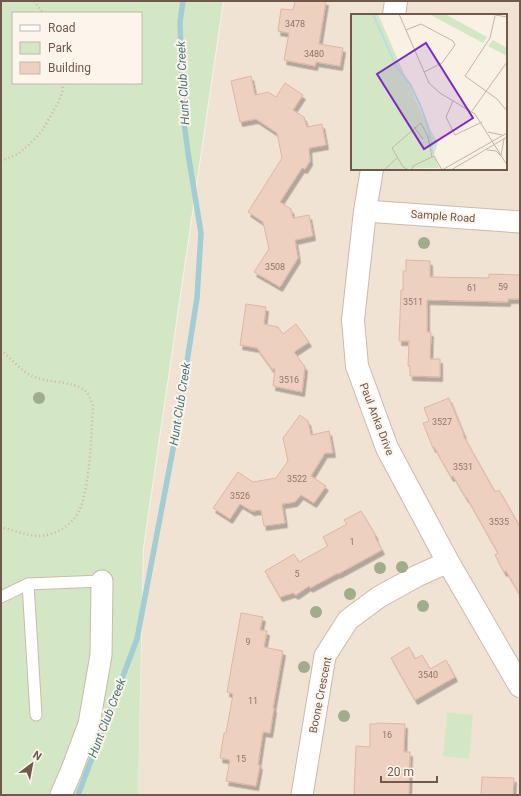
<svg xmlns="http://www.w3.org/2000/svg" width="521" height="796" viewBox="0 0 521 796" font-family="Roboto,sans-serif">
<defs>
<filter id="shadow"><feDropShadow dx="2.5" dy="4.5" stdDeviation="0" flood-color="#0004"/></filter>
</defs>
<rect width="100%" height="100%" fill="#faf1e5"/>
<!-- residential -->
<path fill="#f1e3d4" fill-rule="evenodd" d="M224,1H520V795H138L144,548ZM352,15H506V169H352Z"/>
<!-- green -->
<g fill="#d4e7c5" fill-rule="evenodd">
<path d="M1,1H223L143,548L138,795H1ZM13,13H141V83H13Z"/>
<polygon points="447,712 473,715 469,759 443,756"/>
</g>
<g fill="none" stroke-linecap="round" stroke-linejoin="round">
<!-- stream -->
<polyline stroke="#a2cdd3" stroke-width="5.5" points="78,795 137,639 174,444 197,298 201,233 188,153 183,115 180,22 183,1"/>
</g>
<!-- building -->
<g fill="#edd0bf" stroke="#dfb6a1" filter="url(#shadow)">
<polygon points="295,1 326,1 319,44 343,48 340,66 316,62 315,66 284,60 289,33 278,31 281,9 293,10"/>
<polygon points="251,76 255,95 268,92 276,97 285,83 303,95 293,110 304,117 307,127 322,124 326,145 309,148 310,161 305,169 302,168 280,202 291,209 293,218 309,215 313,236 295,240 298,258 280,287 254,272 269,249 263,222 248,212 282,158 277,133 256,119 240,122 231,81"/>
<polygon points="406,260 430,261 430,277 489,278 489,274 520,275 520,299 508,299 508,302 427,300 427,332 431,332 430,359 440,359 440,377 410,376 410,366 408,366 409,341 399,341 401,290 403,290 403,271 406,271"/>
<polygon points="246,304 266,307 264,324 278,327 283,334 296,324 309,342 294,352 305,367 302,392 273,386 275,369 272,369 257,348 240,345"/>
<polygon points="449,398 464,435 463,435 495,492 499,490 520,527 520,595 506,571 504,572 495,555 498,553 467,498 466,498 453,476 451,477 434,447 433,448 423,423 429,421 424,408"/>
<polygon points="300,415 308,421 311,435 329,431 333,453 325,453 311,476 326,486 314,503 301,495 295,502 282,504 285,523 264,526 261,510 252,511 240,504 230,519 213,508 238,472 253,482 276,478 288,461 283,438"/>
<polygon points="361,511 376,536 375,537 382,550 338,574 338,573 310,588 309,586 296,595 293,593 280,597 265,571 294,554 299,562 328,546 323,537 347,524 344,520"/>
<polygon points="241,613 263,617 260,630 267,631 264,647 283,651 273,708 274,708 270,733 263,732 258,765 260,765 256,786 226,781 230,760 220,758 224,733 226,733 233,694 227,692"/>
<polygon points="409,647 415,659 422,655 430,669 446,660 455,677 415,700 391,658"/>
<polygon points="376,723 405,724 404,752 410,752 409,795 354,795 356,746 370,747 370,724 376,724"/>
<polygon points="482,777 514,778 513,795 481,795"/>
</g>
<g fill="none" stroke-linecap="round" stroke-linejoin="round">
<!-- service casing -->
<g stroke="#cbb9ac" stroke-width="13">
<g id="service">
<polyline points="28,584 36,715"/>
<polyline points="1,597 28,584 102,581"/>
</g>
</g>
<!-- minor casing -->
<g stroke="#cbb9ac" stroke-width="23">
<g id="minor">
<polyline points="365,211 520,222"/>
<polyline points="61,795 71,772 89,724 101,655 102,581"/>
<polyline points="302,795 325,656 348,620 379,597 417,576 448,562"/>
</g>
</g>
<!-- tertiary casing -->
<g stroke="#cbb9ac" stroke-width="24">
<g id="tertiary">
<polyline points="394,15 396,1"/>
<polyline points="372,169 365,211 353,320 357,366 387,448 448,562 520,686"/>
</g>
</g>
<!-- path -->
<g stroke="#d2b3a2" stroke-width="2.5" stroke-dasharray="1 3" stroke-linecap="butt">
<polyline points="34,1 43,13"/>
<polyline points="1,161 18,154 30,144 42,131 58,103 63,90 63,83"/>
<path d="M1,350C11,358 21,371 32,376C47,383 73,381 84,390C89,394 91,400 93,406C91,435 91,464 85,492C83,499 82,506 78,513C71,526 55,535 40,536C27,536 13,530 1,527"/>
</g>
<!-- service -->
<use href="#service" stroke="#fff" stroke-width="11"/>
<!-- minor -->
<use href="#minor" stroke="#fff" stroke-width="21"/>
<!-- tertiary -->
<use href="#tertiary" stroke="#fff" stroke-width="22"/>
</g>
<!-- trees -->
<g fill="#9fad8d">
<circle cx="424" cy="243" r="6"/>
<circle cx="39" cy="398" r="6"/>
<circle cx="402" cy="567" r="6"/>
<circle cx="380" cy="568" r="6"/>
<circle cx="350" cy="594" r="6"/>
<circle cx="423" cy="606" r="6"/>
<circle cx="316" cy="612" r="6"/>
<circle cx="304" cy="667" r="6"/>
<circle cx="344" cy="716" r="6"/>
</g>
<g text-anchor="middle" stroke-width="4" stroke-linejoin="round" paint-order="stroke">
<!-- number labels -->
<g font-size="9" fill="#907669">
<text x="295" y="27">3478</text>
<text x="314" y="57">3480</text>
<text x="275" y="270">3508</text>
<text x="503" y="290">59</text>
<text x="472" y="291">61</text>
<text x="413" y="305">3511</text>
<text x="289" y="383">3516</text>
<text x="442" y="425">3527</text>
<text x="463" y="470">3531</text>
<text x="297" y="482">3522</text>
<text x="240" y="499">3526</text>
<text x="499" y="525">3535</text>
<text x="352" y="545">1</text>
<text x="297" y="577">5</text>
<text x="248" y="645">9</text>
<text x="428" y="678">3540</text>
<text x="253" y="704">11</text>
<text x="387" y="738">16</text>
<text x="241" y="762">15</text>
</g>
<!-- street labels -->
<g font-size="11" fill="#71584c" stroke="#fdf5eb">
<text transform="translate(443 216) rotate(4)" y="4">Sample Road</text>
<text transform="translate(377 419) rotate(69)" y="4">Paul Anka Drive</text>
<text transform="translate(320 695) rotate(-79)" y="4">Boone Crescent</text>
</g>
<!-- water labels -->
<g font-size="12" font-style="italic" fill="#45757c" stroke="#fdf5eb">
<text transform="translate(183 83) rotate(-93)" y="4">Hunt Club Creek</text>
<text transform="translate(180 404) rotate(-81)" y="4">Hunt Club Creek</text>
<text transform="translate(107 718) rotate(-69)" y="4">Hunt Club Creek</text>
</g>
</g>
<!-- overview -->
<g transform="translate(351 14)">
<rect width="156" height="156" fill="#faf1e5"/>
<path d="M0,0H27L72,103L87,129L83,140L88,154L0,156ZM78,0H94L136,23L132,29ZM142,26L156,34V42L137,32Z" fill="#d4e7c5"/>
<path fill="none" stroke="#bbdee2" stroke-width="2" d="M22,0L45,52L59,70L69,91L77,112L82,140"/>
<path fill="none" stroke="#c3b4a8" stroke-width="1" d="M48,0L78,69L89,79L124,100L156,151M139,0L156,3M144,2L139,24L114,62L146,85L156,97M55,16L70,10L102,27L104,31L91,49L73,58M102,87L95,103L104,121L131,108M121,97L156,48M63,113L72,125M137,118L151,121M136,136L145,137L150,142M150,141L153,125M33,156L46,144M58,156L52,153L41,134L70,109L77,123L81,143M61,156L62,152L83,142L91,156M91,156L156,119M100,156L156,123"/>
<path fill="#7b2cbf" fill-opacity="0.15" stroke="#7b2cbf" stroke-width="2" d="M75,29L122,104L73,135L26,60Z"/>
<rect width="156" height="156" fill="none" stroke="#71584c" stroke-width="2"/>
</g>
<!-- border -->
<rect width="521" height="796" fill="none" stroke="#71584c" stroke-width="4"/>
<!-- legend -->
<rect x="12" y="12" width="130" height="72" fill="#fdf5eb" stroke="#c5b6ab"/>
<rect x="20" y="25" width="20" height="6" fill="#ffffff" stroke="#c5b6ab"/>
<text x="48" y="32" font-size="12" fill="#71584c">Road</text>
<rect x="20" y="42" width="20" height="12" fill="#d4e7c5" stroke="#c5b6ab"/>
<text x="48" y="52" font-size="12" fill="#71584c">Park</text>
<rect x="20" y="62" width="20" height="12" fill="#edd0bf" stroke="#c5b6ab"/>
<text x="48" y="72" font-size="12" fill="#71584c">Building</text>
<!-- north arrow -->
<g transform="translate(32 764) rotate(32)" stroke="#fdf5eb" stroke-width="3" paint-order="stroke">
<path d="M0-3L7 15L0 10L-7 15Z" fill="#71584c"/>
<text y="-6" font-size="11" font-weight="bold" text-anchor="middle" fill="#71584c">N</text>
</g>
<!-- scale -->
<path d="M381 776v6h56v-6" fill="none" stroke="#71584c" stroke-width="2"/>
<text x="387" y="776" font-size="12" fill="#71584c" stroke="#fdf5eb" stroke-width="3" paint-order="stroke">20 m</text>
</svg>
